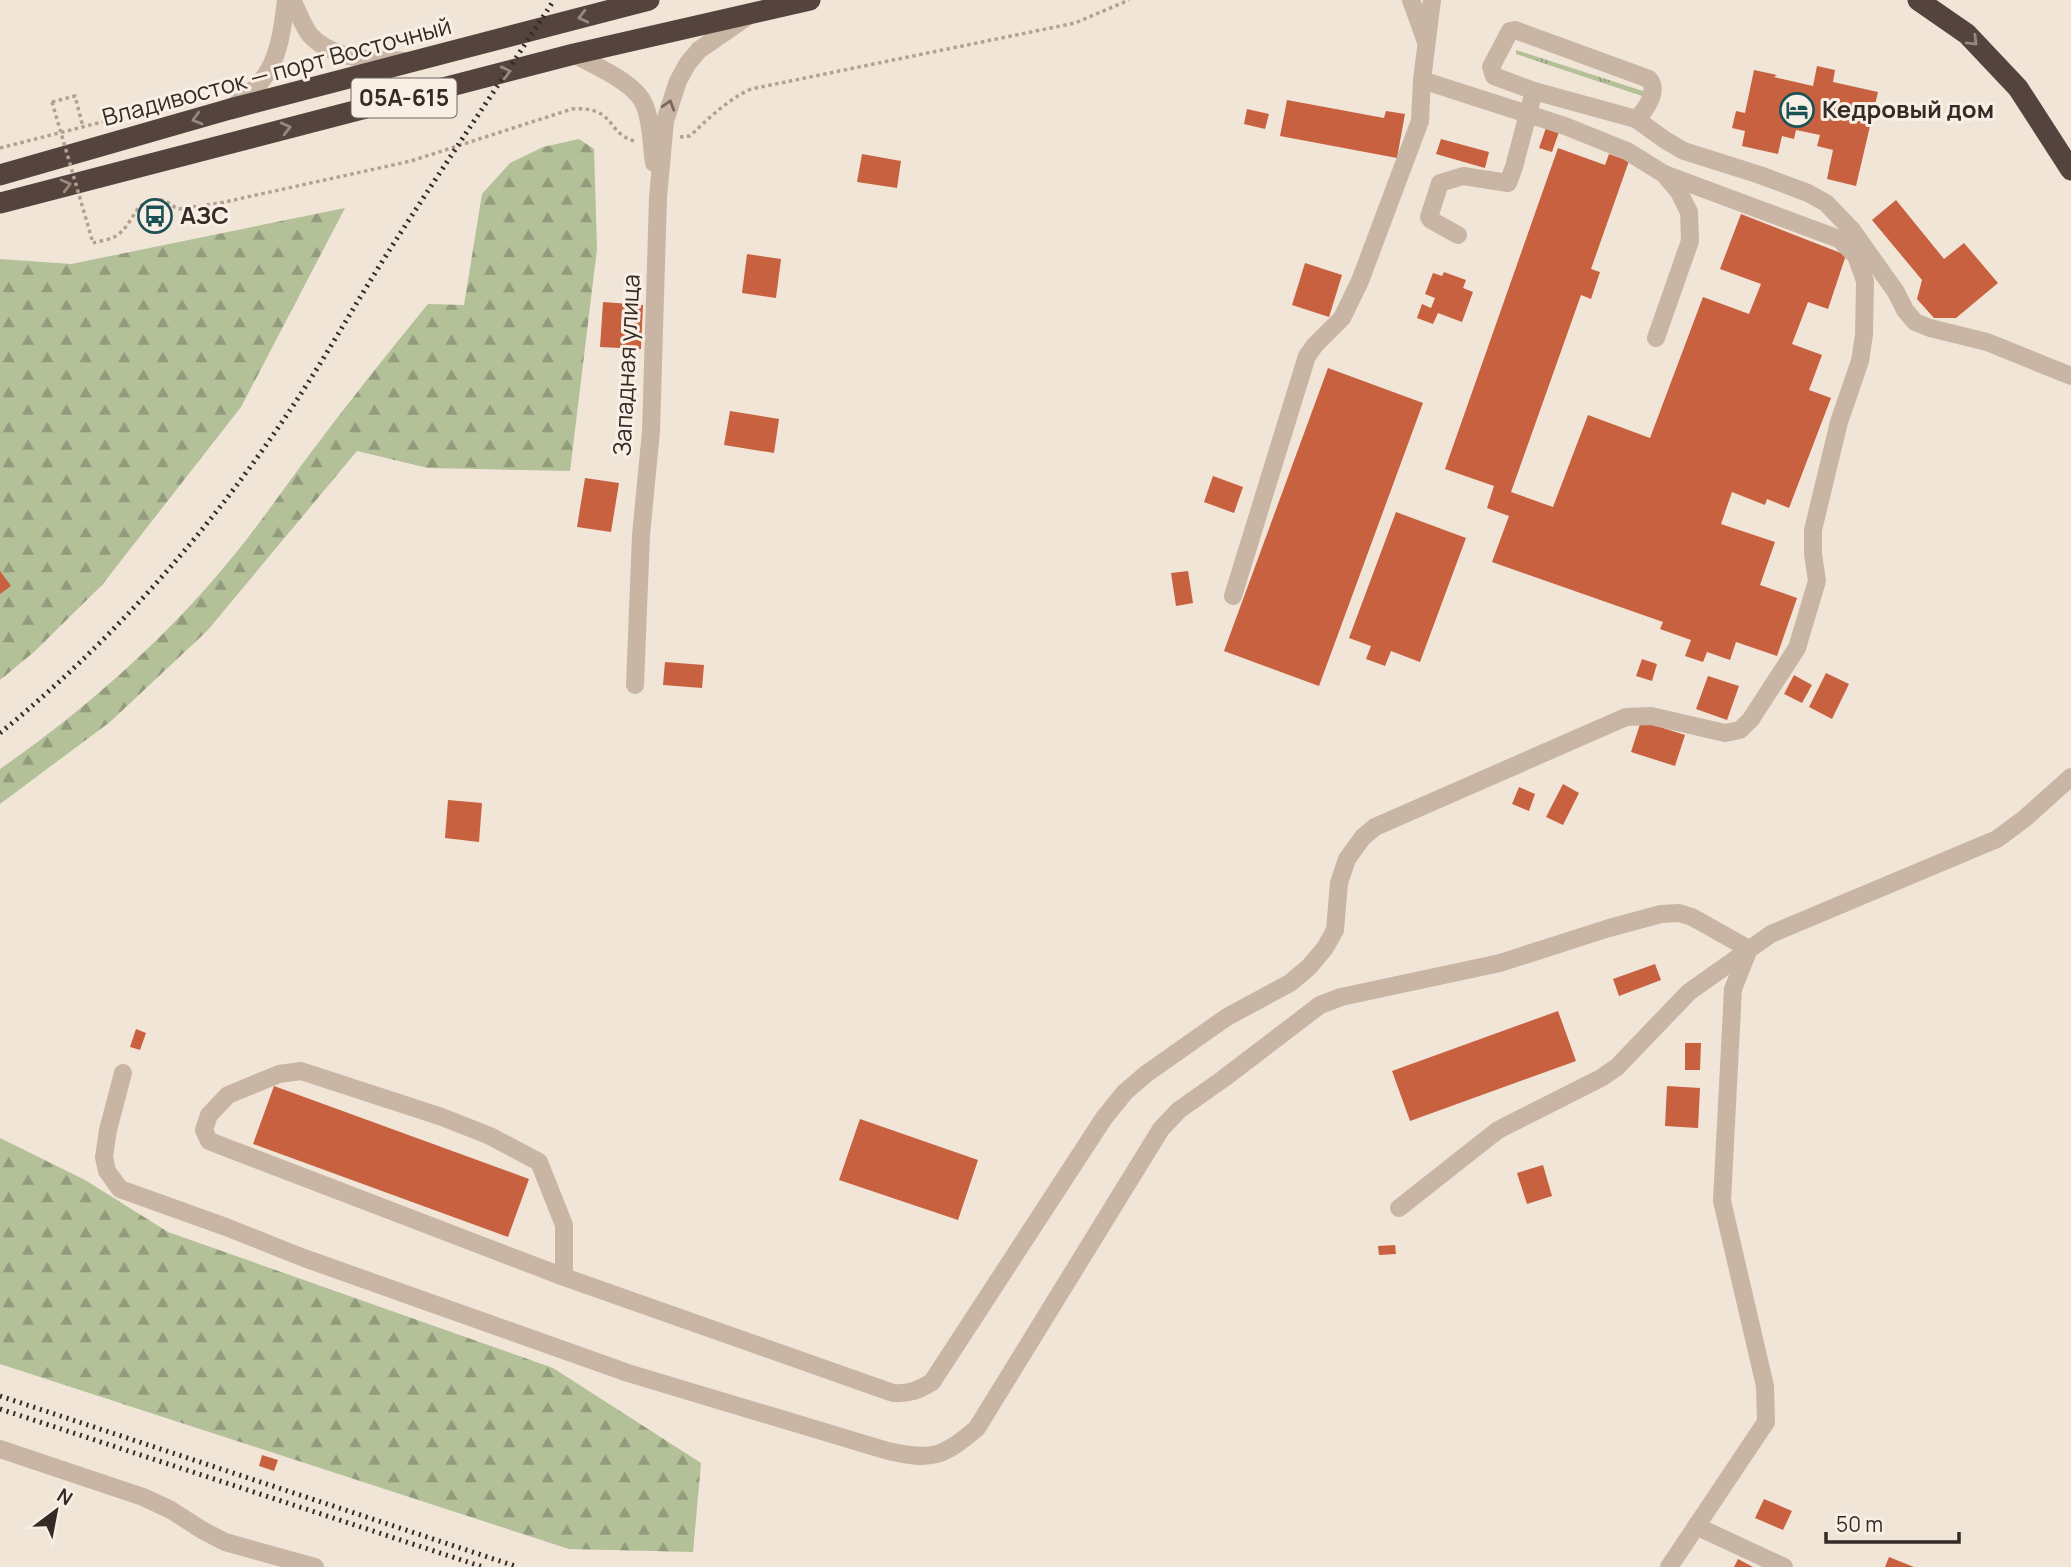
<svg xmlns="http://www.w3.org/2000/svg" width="2071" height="1567" viewBox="0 0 2071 1567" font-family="Manrope,sans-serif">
<defs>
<pattern id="grass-tufts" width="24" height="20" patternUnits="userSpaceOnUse" patternTransform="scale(1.75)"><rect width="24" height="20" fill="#b3c098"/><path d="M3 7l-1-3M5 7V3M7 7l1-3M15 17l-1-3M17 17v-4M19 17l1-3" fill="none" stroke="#929c7c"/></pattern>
<pattern id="forest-firs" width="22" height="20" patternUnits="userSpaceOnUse" patternTransform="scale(1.75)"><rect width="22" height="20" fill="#b3c098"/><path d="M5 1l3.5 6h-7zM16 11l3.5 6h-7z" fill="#929c7c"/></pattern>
</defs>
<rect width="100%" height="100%" fill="#f1e5d8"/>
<!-- grass -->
<polygon fill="url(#grass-tufts)" points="1516,50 1646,92 1645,97 1516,54"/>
<!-- forest -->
<g fill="url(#forest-firs)">
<path d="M579,139L594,149L597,249L570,471L428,468L357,451L207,631L110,722L0,804V769C81,713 162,642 225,566C255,531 281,492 309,455C347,404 387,354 428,304L464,305L482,194L510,163L543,147Z"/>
<polygon points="345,208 241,407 102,585 34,652 0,680 0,259 71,264"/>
<polygon points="0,1138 85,1180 168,1232 553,1368 701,1463 693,1552 569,1549 0,1364"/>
</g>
<!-- building -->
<g fill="#c76140">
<polygon points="1817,66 1835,70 1833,82 1878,92 1856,186 1827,179 1833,150 1817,146 1820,135 1796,130 1794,139 1782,136 1778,154 1742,146 1745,131 1732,128 1736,111 1745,113 1754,70 1777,75 1774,77 1813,86"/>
<polygon points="1287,100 1384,118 1386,111 1405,114 1397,158 1280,136"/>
<polygon points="1247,109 1269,114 1265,129 1244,124"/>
<polygon points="1547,125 1560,129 1552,152 1539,148"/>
<polygon points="1441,139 1489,152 1485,168 1436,154"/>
<polygon points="1558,148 1605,165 1609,154 1629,161 1591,269 1600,272 1591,299 1581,295 1511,492 1553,507 1588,415 1650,438 1703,297 1749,314 1761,284 1720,269 1741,214 1846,255 1828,309 1808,302 1792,344 1822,355 1809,390 1831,398 1789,508 1767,499 1765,505 1732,492 1721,524 1775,542 1760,585 1797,598 1777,656 1736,642 1730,660 1707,652 1703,662 1685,656 1691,640 1660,629 1663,622 1492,562 1509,516 1487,508 1494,486 1445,469"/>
<polygon points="862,154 901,161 897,188 857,182"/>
<polygon points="1896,200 1944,259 1964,243 1998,283 1956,318 1934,318 1917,299 1922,280 1872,220"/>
<polygon points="747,254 781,259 776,298 742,293"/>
<polygon points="1305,263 1342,275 1329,317 1292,305"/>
<polygon points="1444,272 1466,280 1463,288 1473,292 1462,322 1438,313 1433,324 1417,318 1422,304 1431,308 1435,298 1425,294 1433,273 1442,276"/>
<polygon points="603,302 643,305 641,349 600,347"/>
<polygon points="1328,368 1423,403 1319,686 1224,651"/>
<polygon points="730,411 779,419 774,453 724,445"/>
<polygon points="1213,476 1243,487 1234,513 1204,502"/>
<polygon points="585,478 619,483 611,532 577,527"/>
<polygon points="1396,512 1466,538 1420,662 1391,651 1385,666 1366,659 1371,646 1349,638"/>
<polygon points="0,571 11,586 0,594"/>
<polygon points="1188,571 1193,603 1176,606 1171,573"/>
<polygon points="1642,659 1657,664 1652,681 1636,676"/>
<polygon points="665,662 704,665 702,688 663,685"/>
<polygon points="1826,673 1849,684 1832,719 1809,707"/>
<polygon points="1794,675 1812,685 1802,703 1784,694"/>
<polygon points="1708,676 1739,686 1727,720 1696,709"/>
<polygon points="1641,721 1685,735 1675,766 1631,752"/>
<polygon points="1563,784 1579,793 1563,825 1546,817"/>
<polygon points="1519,787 1535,794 1529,811 1512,804"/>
<polygon points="448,800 482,803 479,842 445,838"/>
<polygon points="1655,964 1661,980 1619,996 1613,979"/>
<polygon points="1558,1011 1576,1061 1410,1121 1392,1071"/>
<polygon points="136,1029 146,1033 140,1050 130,1047"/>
<polygon points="1685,1043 1701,1043 1700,1070 1685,1070"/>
<polygon points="274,1086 529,1179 508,1237 253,1144"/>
<polygon points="1667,1086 1700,1088 1698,1128 1665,1126"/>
<polygon points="860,1119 978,1160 958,1220 839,1180"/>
<polygon points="1543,1165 1552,1196 1527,1204 1517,1173"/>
<polygon points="1395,1245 1396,1254 1379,1255 1378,1246"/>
<polygon points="262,1455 278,1460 274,1471 259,1466"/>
<polygon points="1764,1499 1792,1511 1783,1530 1755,1518"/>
<polygon points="1889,1557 1914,1567 1885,1567"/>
<polygon points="1738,1559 1753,1567 1734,1567"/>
</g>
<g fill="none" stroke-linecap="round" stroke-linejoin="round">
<!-- path -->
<g stroke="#b59f8e" stroke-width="3.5" stroke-dasharray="3.5 3.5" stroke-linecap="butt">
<polyline points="52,102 75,96 83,127"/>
<path d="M680,137L690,136C709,118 727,100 751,89L1075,23L1129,0"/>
<polyline points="0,148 157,108"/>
<path d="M93,243C99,241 108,240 114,237C134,227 134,197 159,200C167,200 172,207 179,209L220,203L411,161L572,109C616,106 606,133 634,141"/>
</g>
<!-- minor -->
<g stroke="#c9b5a4" stroke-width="18">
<path d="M292,0C298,11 303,26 310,35C334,61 372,59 405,61"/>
<polyline points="1411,0 1426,42"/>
<path d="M574,54C594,66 635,82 644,104C652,122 651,144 654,163"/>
<polyline points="1422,80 1565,126 1627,151 1664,174 1679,192 1689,212 1690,241 1656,338"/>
<path d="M233,107C243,99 254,91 262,80C279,60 283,26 286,0"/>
<polyline points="1636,119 1665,140 1684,151 1760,175 1808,193 1826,203 1852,230 1896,292 1905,310 1915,322 1930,328 1987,342 2071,376"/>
<path d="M1458,235L1431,220L1429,217L1440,183L1463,176L1508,183L1514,167L1534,91L1494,76L1491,67L1510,31L1515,30L1649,79C1659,91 1646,110 1636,119L1534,91"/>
<polyline points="1233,596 1307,356 1315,345 1342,318 1360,281 1420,121 1422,80 1432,0"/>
<polyline points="635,685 641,535 651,431 658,197 665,121 678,81 688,63 699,50 748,16"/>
<path d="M123,1073L108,1130L104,1157L107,1171L120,1189L226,1227L304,1258L628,1373L888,1451C932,1461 943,1457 977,1428L1161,1129L1179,1110L1223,1079L1320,1005L1341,997L1500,963L1609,928L1661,914L1679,913L1692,917L1749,949"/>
<polyline points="1399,1208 1498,1130 1601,1078 1617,1067 1689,992 1771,934 1997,839 2024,819 2071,777"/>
<path d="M564,1277V1225L539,1162L490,1136L442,1117L301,1071L279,1074L228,1095L209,1115L204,1130L209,1141L564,1277L893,1393C909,1394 919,1390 932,1382L1104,1118L1125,1092L1146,1074L1227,1017L1290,983L1309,967L1325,948L1335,930L1339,883L1347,859L1363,837L1375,827L1626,717L1651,716L1725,733L1740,730L1751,719L1797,648L1817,581L1813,554V530L1839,422L1860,361L1864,335L1865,281L1856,256L1839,239L1664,174"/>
<polyline points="0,1449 143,1497 171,1510 202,1530 225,1542 315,1567"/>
<polyline points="1696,1526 1784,1567"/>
<polyline points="1669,1567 1766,1422 1765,1386 1722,1201 1733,989 1749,949"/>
</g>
<!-- highway -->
<g stroke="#55443d" stroke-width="21">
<polyline points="1918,0 1967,34 2018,88 2071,170"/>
<polyline points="0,175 230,109 649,0"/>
<polyline points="0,203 574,54 810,0"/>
</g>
<!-- rail -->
<g stroke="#342a26" stroke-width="5" stroke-dasharray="2 5" stroke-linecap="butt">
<path d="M0,733C109,644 205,536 284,419C320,367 351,311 385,257C440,171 498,86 554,0"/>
<polyline points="0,1396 518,1567"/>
<polyline points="0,1409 483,1567"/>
</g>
<!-- path-bridge -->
<polyline stroke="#b59f8e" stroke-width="3.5" stroke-dasharray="3.5 3.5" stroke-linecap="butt" points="52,102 93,243"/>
</g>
<!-- one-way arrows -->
<defs><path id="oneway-chevron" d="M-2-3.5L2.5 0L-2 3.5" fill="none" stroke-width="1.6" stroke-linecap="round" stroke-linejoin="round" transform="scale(1.75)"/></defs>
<g stroke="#978880">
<use href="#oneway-chevron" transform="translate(583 17) rotate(166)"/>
<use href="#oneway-chevron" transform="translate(1973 41) rotate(45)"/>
<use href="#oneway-chevron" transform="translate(506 72) rotate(-14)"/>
<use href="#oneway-chevron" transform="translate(197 119) rotate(164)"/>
<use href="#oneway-chevron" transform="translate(286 128) rotate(-14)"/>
<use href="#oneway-chevron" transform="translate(66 185) rotate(-15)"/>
</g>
<use stroke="#77695f" href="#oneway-chevron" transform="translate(669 105) rotate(-73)"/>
<!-- icons -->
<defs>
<g id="hotel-ring" transform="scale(1.75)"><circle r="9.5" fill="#f9efe4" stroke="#1b5256" stroke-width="1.5"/><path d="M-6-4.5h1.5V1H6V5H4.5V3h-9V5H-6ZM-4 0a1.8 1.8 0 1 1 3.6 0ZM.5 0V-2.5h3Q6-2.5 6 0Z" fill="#1b5256"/></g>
<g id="bus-ring" transform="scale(1.75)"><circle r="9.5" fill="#f9efe4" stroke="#1b5256" stroke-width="1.5"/><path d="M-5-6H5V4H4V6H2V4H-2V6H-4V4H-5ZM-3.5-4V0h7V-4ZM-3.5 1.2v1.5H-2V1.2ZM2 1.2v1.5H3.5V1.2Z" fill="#1b5256"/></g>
</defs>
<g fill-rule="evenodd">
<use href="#hotel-ring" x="1797" y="110"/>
<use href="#bus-ring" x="155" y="216"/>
</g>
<g text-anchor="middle" stroke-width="6" stroke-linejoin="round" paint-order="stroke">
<!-- shield labels -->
<rect fill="#f9efe4" stroke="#6f655f" stroke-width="2" x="351.5" y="78.5" width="105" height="39" rx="5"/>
<g font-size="23" font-weight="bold" fill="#342a26">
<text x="404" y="106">05А-615</text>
</g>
<!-- street labels -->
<g font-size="24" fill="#342a26" stroke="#f9efe4">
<text transform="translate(277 72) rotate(-15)" y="8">Владивосток — порт Восточный</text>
<text transform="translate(627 365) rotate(-87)" y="8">Западная улица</text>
</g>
<!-- poi labels -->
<g font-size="24" font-weight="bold" fill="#342a26" stroke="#f9efe4" text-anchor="start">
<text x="1822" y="118">Кедровый дом</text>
<text x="180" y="224">АЗС</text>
</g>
</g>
<!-- north arrow -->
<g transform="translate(56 1511) rotate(32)" stroke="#f9efe4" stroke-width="5" paint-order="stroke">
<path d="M0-5L12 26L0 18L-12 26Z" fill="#342a26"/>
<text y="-10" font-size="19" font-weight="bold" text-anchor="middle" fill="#342a26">N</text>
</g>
<!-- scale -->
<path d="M1826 1532v10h133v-10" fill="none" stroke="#342a26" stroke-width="3.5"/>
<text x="1836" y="1532" font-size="21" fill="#342a26" stroke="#f9efe4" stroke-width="5" paint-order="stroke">50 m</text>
</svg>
